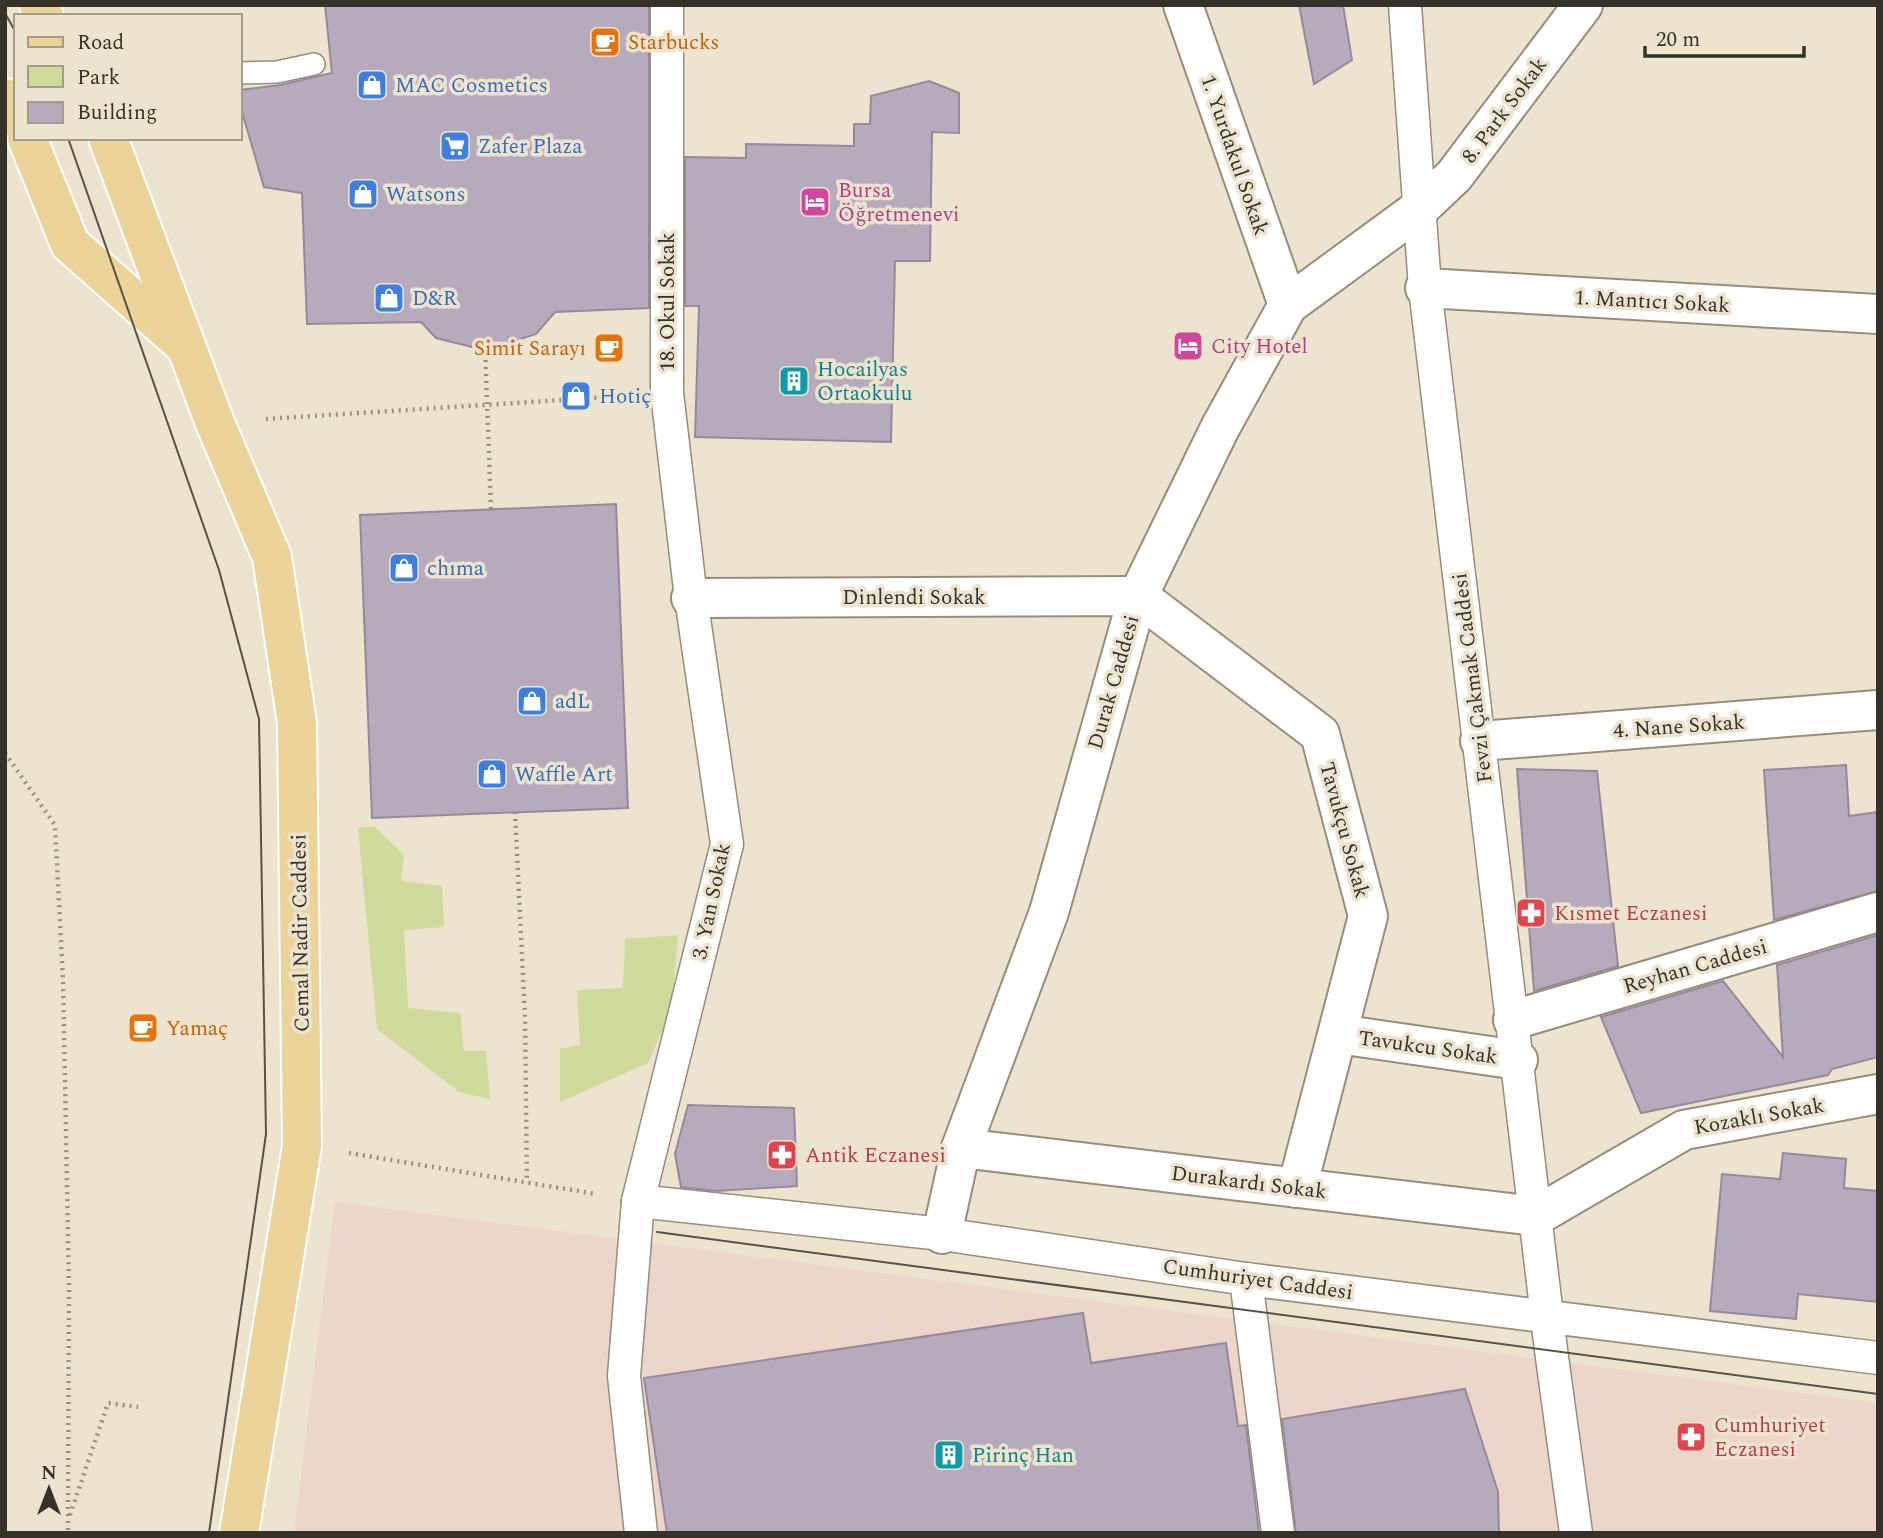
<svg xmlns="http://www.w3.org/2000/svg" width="1883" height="1538" viewBox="0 0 1883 1538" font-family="Spectral,serif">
<rect width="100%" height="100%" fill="#ece4ce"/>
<!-- commercial -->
<polygon fill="#ecd5c9" points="335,1202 1878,1403 1878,1533 294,1533"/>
<!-- green -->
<g fill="#cedb9b">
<polygon points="374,826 404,855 401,881 442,886 444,927 404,930 408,1008 460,1013 464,1051 486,1051 490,1099 459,1092 377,1029 358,828"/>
<polygon points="678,935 672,1008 648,1063 560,1102 560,1049 580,1045 577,990 623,988 625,939"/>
</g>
<!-- building -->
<g fill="#b6aabd" stroke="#95899c" stroke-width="2">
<polygon points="325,5 649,5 649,308 555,312 536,334 509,343 472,347 436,338 421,322 307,324 302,193 264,187 240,105 240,90 280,85 332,73"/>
<polygon points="1299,5 1343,5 1352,60 1314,84"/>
<polygon points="929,81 959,93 959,133 932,132 930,261 895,261 891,442 695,437 699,306 685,306 685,157 746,158 746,144 854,146 854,124 870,124 871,96"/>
<polygon points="616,504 628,808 372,818 360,515"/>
<polygon points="1846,765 1849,816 1878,812 1878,891 1774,920 1764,770"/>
<polygon points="1517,769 1597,771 1618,966 1534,991"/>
<polygon points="1878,935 1878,1057 1832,1069 1828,1075 1641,1113 1601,1017 1723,981 1783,1057 1777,965"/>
<polygon points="688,1105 794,1108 797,1186 715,1191 681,1187 675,1154"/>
<polygon points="1783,1153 1846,1159 1844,1188 1878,1191 1878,1302 1798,1294 1796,1319 1710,1311 1722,1174 1780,1179"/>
<polygon points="1083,1313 1091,1363 1226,1343 1238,1426 1246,1425 1259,1533 667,1533 644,1378"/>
<polygon points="1465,1389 1498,1492 1499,1533 1296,1533 1282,1419"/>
</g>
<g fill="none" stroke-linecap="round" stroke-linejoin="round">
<!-- service casing -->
<g stroke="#968d7a" stroke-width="24">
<polyline id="service" points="240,73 277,72 314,64"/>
</g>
<!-- pedestrian casing -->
<g stroke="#968d7a" stroke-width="35">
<g id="pedestrian">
<polyline points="1405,5 1425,288 1551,1350 1576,1533"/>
<polyline points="638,1201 942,1234 1246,1279 1878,1358"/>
<polyline points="1246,1279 1278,1533"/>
<polyline points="641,1533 624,1376 638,1201 727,844 691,598 667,393 667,5"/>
</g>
</g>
<!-- minor casing -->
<g stroke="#968d7a" stroke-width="42">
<g id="minor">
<polyline points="1183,5 1288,305"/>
<polyline points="1425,288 1878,314"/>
<polyline points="691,598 1138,596 1320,734 1368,916 1297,1188"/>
<polyline points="1480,741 1878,710"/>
<polyline points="1513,1020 1878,912"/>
<polyline points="1338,1034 1518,1060"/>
<polyline points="961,1148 1536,1216 1684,1130 1878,1094"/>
<polyline points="942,1234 961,1148 1049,912 1138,596 1220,428 1288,305 1419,209 1454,176 1583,5"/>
</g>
</g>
<!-- primary casing -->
<g stroke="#fff" stroke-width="42">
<g id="primary">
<polyline points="39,5 44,16"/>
<polyline points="5,98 16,118"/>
<polyline points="27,138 70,244 182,343"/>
<polyline points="108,138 215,423 272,557 297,723 302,1146 239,1533"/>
</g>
</g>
<!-- path -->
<g stroke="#969081" stroke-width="4.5" stroke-dasharray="2 5" stroke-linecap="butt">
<polyline points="485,346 491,510"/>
<polyline points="266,419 624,396"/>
<polyline points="5,753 55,825 63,981 69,1287 68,1533"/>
<polyline points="515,812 525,1017 527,1183"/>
<polyline points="349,1153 596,1194"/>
<polyline points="70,1515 108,1403 138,1407"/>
</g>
<!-- service -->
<use href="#service" stroke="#fff" stroke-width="21"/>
<!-- pedestrian -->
<use href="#pedestrian" stroke="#fff" stroke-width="32"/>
<!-- minor -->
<use href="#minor" stroke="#fff" stroke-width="38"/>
<!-- primary -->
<use href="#primary" stroke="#ebd399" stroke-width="38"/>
<!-- tram -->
<g stroke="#575349" stroke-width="2">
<polyline points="5,13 16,33"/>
<polyline points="68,138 219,570 259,719 266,1134 209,1533"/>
<polyline points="657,1232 1878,1394"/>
</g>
</g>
<!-- icons -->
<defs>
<g id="cafe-square" transform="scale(1.575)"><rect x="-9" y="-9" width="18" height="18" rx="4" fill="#e8710a" stroke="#ece4ce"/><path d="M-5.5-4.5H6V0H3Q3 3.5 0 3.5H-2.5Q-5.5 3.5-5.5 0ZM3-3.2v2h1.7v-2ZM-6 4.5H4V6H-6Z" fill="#fff"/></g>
<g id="shop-square" transform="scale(1.575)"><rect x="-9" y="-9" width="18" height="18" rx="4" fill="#3f7fe0" stroke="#ece4ce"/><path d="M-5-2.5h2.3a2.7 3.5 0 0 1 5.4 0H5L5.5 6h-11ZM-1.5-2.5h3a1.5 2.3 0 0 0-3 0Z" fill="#fff"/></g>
<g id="supermarket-square" transform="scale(1.575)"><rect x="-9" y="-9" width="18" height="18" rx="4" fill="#3f7fe0" stroke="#ece4ce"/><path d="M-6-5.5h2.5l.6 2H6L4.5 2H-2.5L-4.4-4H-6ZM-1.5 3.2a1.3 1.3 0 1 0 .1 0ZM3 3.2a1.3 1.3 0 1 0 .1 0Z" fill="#fff"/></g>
<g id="hotel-square" transform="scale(1.575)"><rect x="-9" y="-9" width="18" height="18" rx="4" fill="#d1479c" stroke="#ece4ce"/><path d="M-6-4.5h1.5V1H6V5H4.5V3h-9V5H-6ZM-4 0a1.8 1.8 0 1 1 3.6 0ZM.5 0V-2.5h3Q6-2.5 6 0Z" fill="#fff"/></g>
<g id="building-square" transform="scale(1.575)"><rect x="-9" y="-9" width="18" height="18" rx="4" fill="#0f9aa8" stroke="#ece4ce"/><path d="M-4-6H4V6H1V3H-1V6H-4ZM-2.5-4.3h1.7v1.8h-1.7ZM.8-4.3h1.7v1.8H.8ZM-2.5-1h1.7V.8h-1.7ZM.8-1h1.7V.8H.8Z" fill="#fff"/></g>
<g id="pharmacy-square" transform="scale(1.575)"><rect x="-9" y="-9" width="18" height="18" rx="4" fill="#e0444e" stroke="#ece4ce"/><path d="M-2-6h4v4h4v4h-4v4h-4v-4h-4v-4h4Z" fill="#fff"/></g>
</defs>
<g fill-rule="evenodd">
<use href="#cafe-square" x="605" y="42"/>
<use href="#shop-square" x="372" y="85"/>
<use href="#supermarket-square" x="455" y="146"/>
<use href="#shop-square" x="363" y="194"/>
<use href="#hotel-square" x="815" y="202"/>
<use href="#shop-square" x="389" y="298"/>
<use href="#hotel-square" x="1188" y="346"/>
<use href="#cafe-square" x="609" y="348"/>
<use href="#building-square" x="794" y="381"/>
<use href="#shop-square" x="576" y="396"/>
<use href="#shop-square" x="404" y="568"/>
<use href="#shop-square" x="532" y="701"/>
<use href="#shop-square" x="492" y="774"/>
<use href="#pharmacy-square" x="1531" y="913"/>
<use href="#cafe-square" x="143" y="1028"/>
<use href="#pharmacy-square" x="782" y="1155"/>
<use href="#pharmacy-square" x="1691" y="1437"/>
<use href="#building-square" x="949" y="1455"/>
</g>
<g text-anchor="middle" stroke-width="7" stroke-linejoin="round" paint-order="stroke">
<!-- food labels -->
<g font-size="21" fill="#c56008" stroke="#ece4ce" text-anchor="start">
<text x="628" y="49">Starbucks</text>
<text x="586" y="355" text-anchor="end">Simit Sarayı</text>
<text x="166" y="1035">Yamaç</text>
</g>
<!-- shop labels -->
<g font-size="21" fill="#366cbe" stroke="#ece4ce" text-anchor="start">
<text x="395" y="92">MAC Cosmetics</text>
<text x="478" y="153">Zafer Plaza</text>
<text x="386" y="201">Watsons</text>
<text x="412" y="305">D&amp;R</text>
<text x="599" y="403">Hotiç</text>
<text x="427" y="575">chıma</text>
<text x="555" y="708">adL</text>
<text x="515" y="781">Waffle Art</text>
</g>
<!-- street labels -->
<g font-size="21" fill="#35322a" stroke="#ece4ce">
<text transform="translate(1504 110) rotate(-53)" y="7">8. Park Sokak</text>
<text transform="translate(1235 155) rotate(71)" y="7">1. Yurdakul Sokak</text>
<text transform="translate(1652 301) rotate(3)" y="7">1. Mantıcı Sokak</text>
<text transform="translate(667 302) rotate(-90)" y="7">18. Okul Sokak</text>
<text x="914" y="604">Dinlendi Sokak</text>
<text transform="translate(1472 678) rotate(-97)" y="7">Fevzi Çakmak Caddesi</text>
<text transform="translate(1113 682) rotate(-74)" y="7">Durak Caddesi</text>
<text transform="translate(1679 726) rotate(-4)" y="7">4. Nane Sokak</text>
<text transform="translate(1345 830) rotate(75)" y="7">Tavukçu Sokak</text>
<text transform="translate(711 901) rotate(-78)" y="7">3. Yan Sokak</text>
<text transform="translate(300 933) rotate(-91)" y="7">Cemal Nadir Caddesi</text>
<text transform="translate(1695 966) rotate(-16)" y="7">Reyhan Caddesi</text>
<text transform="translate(1428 1047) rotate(8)" y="7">Tavukcu Sokak</text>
<text transform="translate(1759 1116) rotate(-10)" y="7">Kozaklı Sokak</text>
<text transform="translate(1249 1182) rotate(7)" y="7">Durakardı Sokak</text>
<text transform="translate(1258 1279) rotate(8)" y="7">Cumhuriyet Caddesi</text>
</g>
<!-- hotel labels -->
<g font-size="21" fill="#b23c85" stroke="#ece4ce" text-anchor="start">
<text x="838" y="197">Bursa<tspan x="838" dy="24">Öğretmenevi</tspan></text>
<text x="1211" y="353">City Hotel</text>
</g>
<!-- culture labels -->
<g font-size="21" fill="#0d838f" stroke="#ece4ce" text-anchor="start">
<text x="817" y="376">Hocailyas<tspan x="817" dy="24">Ortaokulu</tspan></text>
<text x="972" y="1462">Pirinç Han</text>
</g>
<!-- health labels -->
<g font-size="21" fill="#be3a42" stroke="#ece4ce" text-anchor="start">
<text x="1554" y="920">Kısmet Eczanesi</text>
<text x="805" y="1162">Antik Eczanesi</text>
<text x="1714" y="1432">Cumhuriyet<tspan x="1714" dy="24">Eczanesi</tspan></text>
</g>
</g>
<!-- border -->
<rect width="1883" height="1538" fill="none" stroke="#35322a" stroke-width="14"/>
<!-- legend -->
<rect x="14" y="14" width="228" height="126" fill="#ece4ce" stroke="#a39d8c" stroke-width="2"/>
<rect x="28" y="37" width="35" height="10" fill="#ebd399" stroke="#a39d8c" stroke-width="2"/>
<text x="77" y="49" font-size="21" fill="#35322a">Road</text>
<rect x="28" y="66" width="35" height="21" fill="#cedb9b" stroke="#a39d8c" stroke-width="2"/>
<text x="77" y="84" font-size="21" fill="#35322a">Park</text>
<rect x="28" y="102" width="35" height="21" fill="#b6aabd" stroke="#a39d8c" stroke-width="2"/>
<text x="77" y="119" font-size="21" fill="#35322a">Building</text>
<!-- north arrow -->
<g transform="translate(49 1489)" stroke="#ece4ce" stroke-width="5" paint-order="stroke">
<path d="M0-5L12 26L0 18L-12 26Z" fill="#35322a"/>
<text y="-10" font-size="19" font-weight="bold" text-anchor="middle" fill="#35322a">N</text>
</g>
<!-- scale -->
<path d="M1645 46v10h159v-10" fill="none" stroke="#35322a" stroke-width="3.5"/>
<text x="1656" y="46" font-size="21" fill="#35322a" stroke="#ece4ce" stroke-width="5" paint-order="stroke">20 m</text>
</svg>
